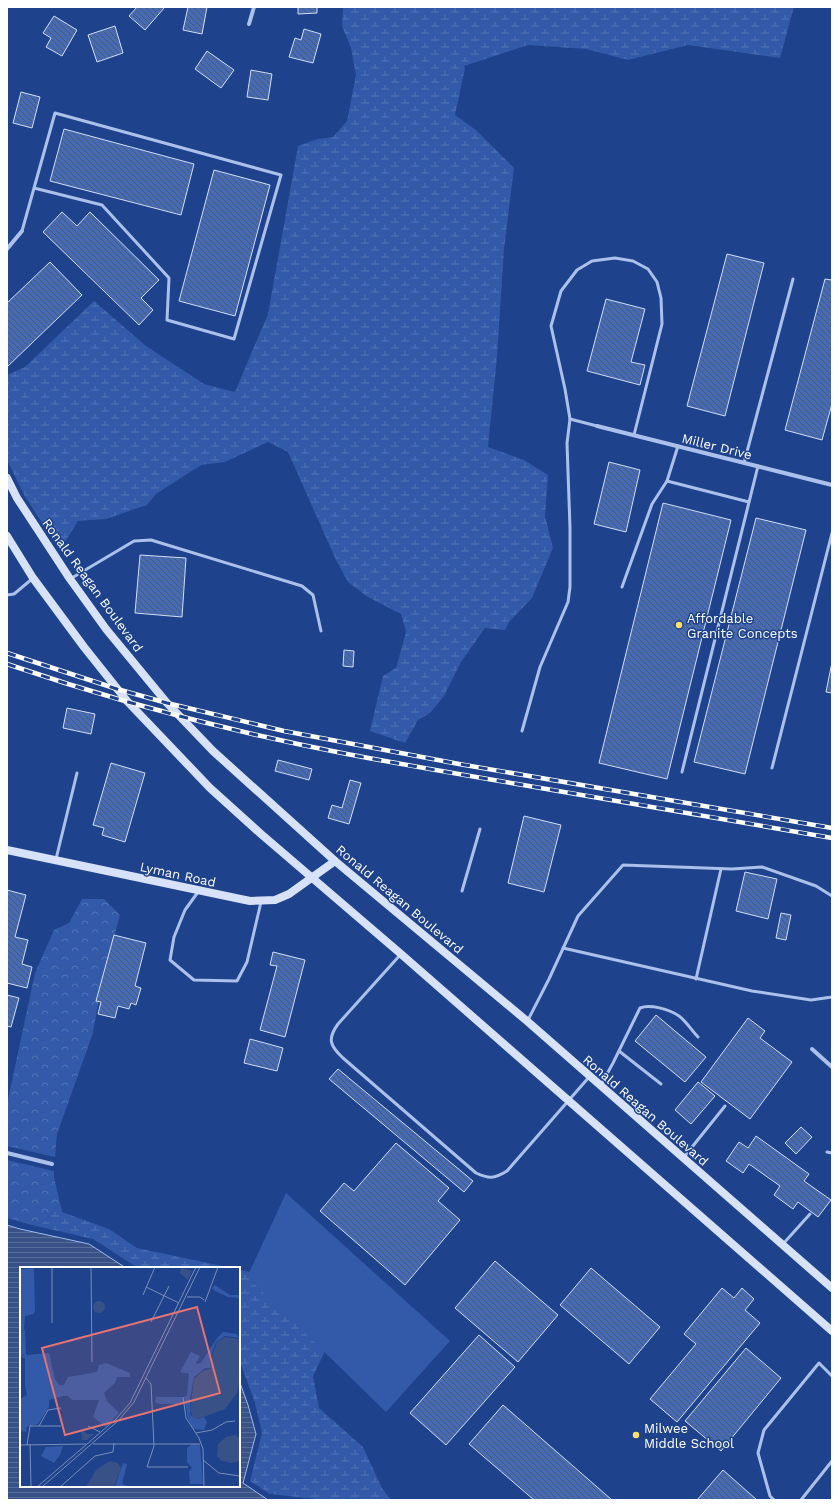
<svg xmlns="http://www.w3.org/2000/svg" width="839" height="1507" viewBox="0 0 839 1507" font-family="'Work Sans',sans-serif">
<defs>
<pattern id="forest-crowns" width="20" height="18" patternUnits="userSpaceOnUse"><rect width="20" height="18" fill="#325aa9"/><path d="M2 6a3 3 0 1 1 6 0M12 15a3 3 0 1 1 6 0" fill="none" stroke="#5173b6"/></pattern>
<pattern id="wetland-marsh" width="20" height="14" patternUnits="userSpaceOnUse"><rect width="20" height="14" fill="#325aa9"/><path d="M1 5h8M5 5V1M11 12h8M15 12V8" fill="none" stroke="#5173b6"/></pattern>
<pattern id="water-rules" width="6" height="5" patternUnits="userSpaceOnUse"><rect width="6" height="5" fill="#385288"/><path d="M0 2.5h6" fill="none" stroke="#566c9a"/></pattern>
<pattern id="building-back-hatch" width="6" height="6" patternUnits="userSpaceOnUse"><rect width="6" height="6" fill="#476bb3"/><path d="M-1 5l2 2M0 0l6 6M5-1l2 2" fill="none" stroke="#4a5875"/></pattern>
</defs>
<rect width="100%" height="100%" fill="#1e428b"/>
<!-- forest -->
<g fill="url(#forest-crowns)">
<polygon points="82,899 104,899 120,915 101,986 93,1033 57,1134 55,1157 7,1146 7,1104 35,973 54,930 69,923"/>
<polygon points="7,1160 54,1171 54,1177 60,1203 43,1223 32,1225 7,1218"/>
</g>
<!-- wetland -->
<g fill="url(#wetland-marsh)">
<polygon points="343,7 794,7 780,58 688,45 628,60 586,49 528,45 464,66 465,68 455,115 476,130 514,168 504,249 497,357 488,447 524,460 548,475 545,516 553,548 532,598 509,622 505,630 485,628 461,662 444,696 430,713 418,720 405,743 370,731 383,676 396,668 406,632 401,614 368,597 348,582 336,560 288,452 268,442 225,462 201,465 156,494 147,505 106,519 78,521 65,542 65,546 58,547 24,495 7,460 7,375 25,367 94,301 146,346 204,384 235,392 268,314 298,146 318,139 333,137 347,121 356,75 351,48 342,26"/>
<polygon points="60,1203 62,1212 109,1229 137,1248 232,1268 138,1268 93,1239 32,1225 43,1223"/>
<polygon points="239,1270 266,1275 327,1347 313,1376 319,1408 363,1447 382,1488 391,1500 323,1500 270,1494 250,1481 262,1433 255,1403 239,1359"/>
</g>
<!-- pitch -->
<polygon fill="#325aa9" points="286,1193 450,1341 386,1412 247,1277"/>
<!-- water -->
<polygon fill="url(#water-rules)" stroke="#9ebaed" points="7,1225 20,1229 89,1244 126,1268 21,1268 21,1486 239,1486 239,1380 248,1405 256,1434 243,1483 268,1500 7,1500"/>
<!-- building -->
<g fill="url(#building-back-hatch)" stroke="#d0def9">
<polygon points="137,7 165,7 145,30 129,16"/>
<polygon points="188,7 207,7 202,34 183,30"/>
<polygon points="298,7 317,7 317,13 298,14"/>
<polygon points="54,16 77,30 62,56 46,47 51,38 43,33"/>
<polygon points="115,26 123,53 97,62 88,35"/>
<polygon points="304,29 321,34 313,63 289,57 295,38 301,40"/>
<polygon points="207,51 234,70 221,88 195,69"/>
<polygon points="251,70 272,74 268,100 247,97"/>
<polygon points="21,92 40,97 32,128 13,123"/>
<polygon points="64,129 194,164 181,215 50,181"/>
<polygon points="214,170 270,185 235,316 179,301"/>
<polygon points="62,212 77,226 90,212 159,280 141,298 153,310 139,325 43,232"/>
<polygon points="727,254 764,263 725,416 687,406"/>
<polygon points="50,262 82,295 7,367 7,303"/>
<polygon points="825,279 832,280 832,404 822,440 785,430"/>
<polygon points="606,299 645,309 631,362 645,365 640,385 587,371"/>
<polygon points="609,462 640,470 626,532 594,524"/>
<polygon points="663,503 731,520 667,779 599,763"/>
<polygon points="756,518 806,530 745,774 694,762"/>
<polygon points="140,555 186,558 182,617 135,613"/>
<polygon points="344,650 354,651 353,667 343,666"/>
<polygon points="832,662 832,693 826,692"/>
<polygon points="67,708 95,714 91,734 63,728"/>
<polygon points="278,760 312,769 309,780 275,771"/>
<polygon points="111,763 145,773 125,842 102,835 104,828 93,825"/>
<polygon points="350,780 361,783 349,824 328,818 332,805 342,808"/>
<polygon points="524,816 561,825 544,892 508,883"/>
<polygon points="745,872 777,879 768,919 736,911"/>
<polygon points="7,890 26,895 15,937 28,940 22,964 32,967 27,988 7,983"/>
<polygon points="781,913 791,915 786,940 776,938"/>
<polygon points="114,935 146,943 135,986 141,988 136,1005 131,1003 129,1009 118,1006 115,1018 98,1014 101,1002 96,1001"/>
<polygon points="273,952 305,960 285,1037 260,1030 277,966 270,965"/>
<polygon points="7,995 19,998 11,1027 7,1026"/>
<polygon points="656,1015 706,1057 685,1082 635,1041"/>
<polygon points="748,1018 765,1031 760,1038 792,1062 750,1119 701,1082"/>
<polygon points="250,1039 283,1048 277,1071 244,1063"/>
<polygon points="338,1069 473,1181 464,1192 329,1079"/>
<polygon points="698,1082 715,1096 691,1124 675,1110"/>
<polygon points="801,1127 812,1137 796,1154 785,1143"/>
<polygon points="756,1136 809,1174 804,1181 831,1200 818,1217 798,1202 793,1209 774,1195 780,1186 749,1164 743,1173 726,1161 739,1142 748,1148"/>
<polygon points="396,1143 449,1188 438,1201 460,1220 405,1285 320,1211 344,1183 354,1191"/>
<polygon points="495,1261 558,1315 518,1362 455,1308"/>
<polygon points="591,1268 660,1327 629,1364 560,1305"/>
<polygon points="722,1288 734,1298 742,1288 754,1299 745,1310 760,1323 677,1422 650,1399 696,1344 684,1334"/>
<polygon points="479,1335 515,1367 446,1445 410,1413"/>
<polygon points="746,1348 781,1378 721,1451 685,1421"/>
<polygon points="503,1405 612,1500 534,1500 469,1444"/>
<polygon points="723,1470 757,1500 697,1500"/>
</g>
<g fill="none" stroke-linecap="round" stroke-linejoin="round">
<!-- lane -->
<g stroke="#abc1ec" stroke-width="3">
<polyline points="22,231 55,113 281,175 234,339 167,320 169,278 102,205 34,188"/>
<polyline points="597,426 570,419 565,389 551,326 561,291 577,270 592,261 615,258 633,261 648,269 657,282 661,298 662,324 634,435"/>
<polyline points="678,446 667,481 749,502"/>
<polyline points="744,463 793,279"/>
<polyline points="70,579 134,541 151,540 302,586 313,595 321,631"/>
<polyline points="622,587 652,504 667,481"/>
<polyline points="7,595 14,594 32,579"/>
<polyline points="522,731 540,667 568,602 570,587 570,528 567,443 570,419"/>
<polyline points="772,768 832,533"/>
<polyline points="682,772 758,466"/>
<polyline points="56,859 77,773"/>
<polyline points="462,891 480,829"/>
<polyline points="198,892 185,910 174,937 170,960 194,980 237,981 247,962 261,902"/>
<polyline points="563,948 752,991 811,1000 832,997"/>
<path d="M401,954L338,1024C327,1039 330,1046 343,1058L476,1173C489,1179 494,1179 507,1171L590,1076"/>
<polyline points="696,979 721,869"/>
<polyline points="528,1020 549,979 578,916 623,865 732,869 762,867 816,886 832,896"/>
<polyline points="619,1051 661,1084"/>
<path d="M601,1085L613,1063L640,1008C650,1004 669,1009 679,1016C686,1021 692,1031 698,1037"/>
<polyline points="827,1152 832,1153"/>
<polyline points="684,1157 725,1106"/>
<polyline points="783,1244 810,1214"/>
<polyline points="774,1500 770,1496 758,1453 764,1430 819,1363 832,1376"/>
<polyline points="801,1500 832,1461"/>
</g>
<!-- street -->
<g stroke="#abc1ec" stroke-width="4">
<polyline points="249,24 254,7"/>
<polyline points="7,249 22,231"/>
<polyline points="597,426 832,485"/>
<polyline points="812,1049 832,1067"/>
<polyline points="7,1153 52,1164"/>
</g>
<!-- secondary -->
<g stroke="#d7e2f9" stroke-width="8">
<polyline points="7,478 17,498 70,579 106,629 167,703 213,751 335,861 527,1021 832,1288"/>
<polyline points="7,536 33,578 84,647 127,701 210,788 261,834 401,954 832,1331"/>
<polyline points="7,850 250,901 275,900 289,894 335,861"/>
</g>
<!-- rail casing -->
<g stroke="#fff" stroke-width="4.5">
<g id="rail">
<polyline points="7,653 117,689 167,703 284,731 459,764 832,828"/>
<path d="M7,664C118,702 232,732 347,754C405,765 464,775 523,785C626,802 729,820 832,838"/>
</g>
</g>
<!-- rail -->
<use href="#rail" stroke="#1e428b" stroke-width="3" stroke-dasharray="9" stroke-linecap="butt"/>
</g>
<!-- markers -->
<g fill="#fbe16a" stroke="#1e428b" stroke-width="1.5">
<circle cx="679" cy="625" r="4"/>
<circle cx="636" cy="1435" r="4"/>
</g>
<g text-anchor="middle" stroke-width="3" stroke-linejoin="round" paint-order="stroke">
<!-- street labels -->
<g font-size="13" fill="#fff" stroke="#1e428b">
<text transform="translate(717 446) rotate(14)" y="5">Miller Drive</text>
<text transform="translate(93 585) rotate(54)" y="5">Ronald Reagan Boulevard</text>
<text transform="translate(178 874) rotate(12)" y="5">Lyman Road</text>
<text transform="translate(400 899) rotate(40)" y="5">Ronald Reagan Boulevard</text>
<text transform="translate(646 1110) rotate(41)" y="5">Ronald Reagan Boulevard</text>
</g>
<!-- poi labels -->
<g font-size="13" fill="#fff" stroke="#1e428b" text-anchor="start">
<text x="687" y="623">Affordable<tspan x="687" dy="15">Granite Concepts</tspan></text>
<text x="644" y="1433">Milwee<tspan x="644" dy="15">Middle School</tspan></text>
</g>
</g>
<!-- overview -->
<g transform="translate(20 1267)">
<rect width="220" height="220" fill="#1e428b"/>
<path d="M5,63L6,85L0,91V64ZM167,128L170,131V148L178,152L184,150L187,155L184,163L173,162L168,152L164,130ZM136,130H163V137H139L135,135ZM173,176L180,178L183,217H170L169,205L172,201L167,195V181Z" fill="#325aa9"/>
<path d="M14,1L15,44L14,47L5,49L4,63L0,64V2ZM195,18L210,28H220V31L208,30L195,24L192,21ZM203,65L216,67L220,71L205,69L196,75L190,92L191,101H185L174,110L170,131L167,128L169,105L175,97L181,96L197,71ZM5,85L7,88L29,86L35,112L39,118H44L48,110L77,105L79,98L86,96L110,106V110H97L95,116L84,126L87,134L99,146L86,160L73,150L79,133H52L48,129H43L29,133V140L18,157L7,160L6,165L0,164V132L7,128L5,119V91H2ZM43,179L40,188L34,196L21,189L26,180ZM103,196L107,197L102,217L110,220H95Z" fill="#325aa9"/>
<path d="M171,85L180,89L170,107L160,105Z" fill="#325aa9"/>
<path d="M161,1L172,4L168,13L160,6ZM73 40a6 6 0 1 1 12 0a6 6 0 1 1-12 0ZM205,70L220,72V114L217,126L205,142L178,152L173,151L170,143L174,112L183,104L191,102V92L197,75ZM61,162L67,167H74L67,173H62ZM215,168L220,171V194L211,196L202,194L197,189L198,177L206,170ZM90,194L98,196L101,201L94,220H66L76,203Z" fill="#385288"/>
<path fill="none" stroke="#788eb9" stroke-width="1" d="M32,0V56M71,0L72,95M126,20L159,36M123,28L135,0M167,30H180L184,33M185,35L198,0M131,55L149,19M126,111L131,117L134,179L127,200H168M163,130L166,151L179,171L183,182L184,220M19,159L28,143L41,141M68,159L80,165M176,166L192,163L206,155L215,154M10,177L11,220M73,177H180M0,178L66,177M7,178L10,159H41M183,193L199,206L220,209M17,220L96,152L110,136L176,0M22,220L99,153L114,135L180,0M40,220L75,189L93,185L94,176"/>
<path fill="#e47373" fill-opacity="0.15" stroke="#e47373" stroke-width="2" d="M177,40L200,126L45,168L22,81Z"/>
<rect width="220" height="220" fill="none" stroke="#fff" stroke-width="2"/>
</g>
<!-- border -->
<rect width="839" height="1507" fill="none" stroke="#ffffff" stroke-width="16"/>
</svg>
